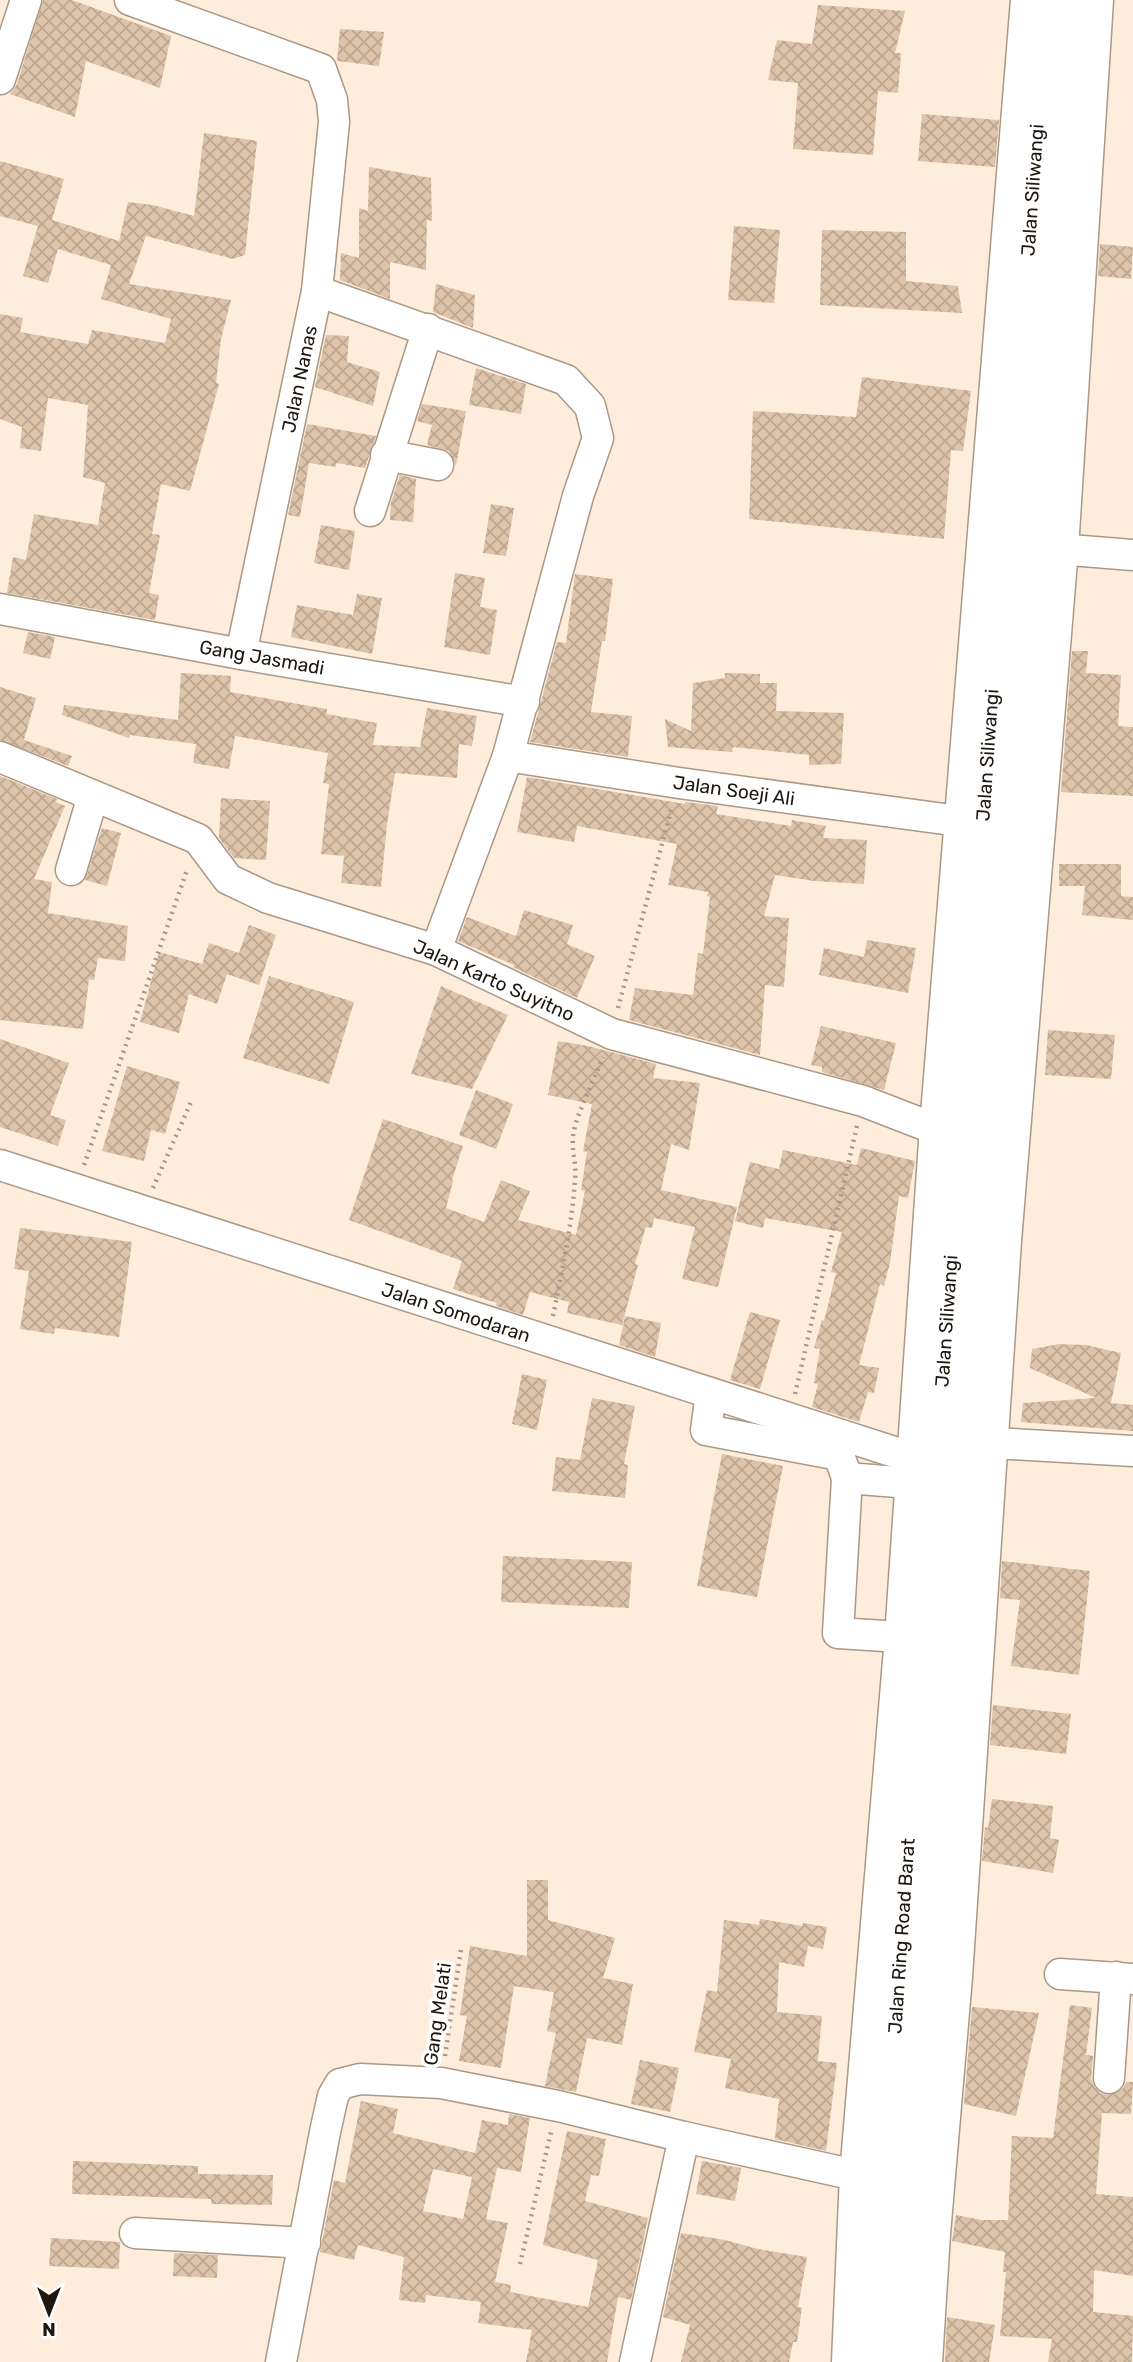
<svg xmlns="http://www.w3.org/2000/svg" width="1133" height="2362" viewBox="0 0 1133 2362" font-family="Rubik,sans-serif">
<defs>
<pattern id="building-cross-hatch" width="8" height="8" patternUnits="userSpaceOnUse" patternTransform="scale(1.75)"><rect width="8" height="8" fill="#dcc3a9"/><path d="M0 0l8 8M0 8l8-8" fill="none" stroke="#bca790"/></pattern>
</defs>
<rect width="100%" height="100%" fill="#feeddd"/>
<!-- building -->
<g fill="url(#building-cross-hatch)" fill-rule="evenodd">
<polygon points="43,0 72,0 171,36 160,88 86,61 75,117 10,94 17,84"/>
<polygon points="818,5 905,11 895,53 901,53 898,93 878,91 873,155 793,149 798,83 768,80 777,40 812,44"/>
<polygon points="340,29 384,32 379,66 337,61"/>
<polygon points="922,114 999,120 995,167 918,161"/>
<polygon points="204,133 257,141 245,255 233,259 146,236 129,284 231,300 221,339 216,383 219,384 190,491 161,484 152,534 160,535 149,593 159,595 155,620 7,593 13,557 26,560 34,514 98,525 105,483 83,477 88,405 48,398 41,451 20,448 22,427 0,419 0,314 23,318 20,332 88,344 92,330 165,343 171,319 101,299 111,265 58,249 48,283 23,276 38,226 0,216 0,161 64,179 52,220 119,241 128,202 153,205 194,216"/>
<polygon points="369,167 431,178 432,221 427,220 426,270 390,262 390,299 340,280 341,253 359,258 359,208 368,211"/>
<polygon points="734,226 780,230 774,303 728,300"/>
<polygon points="822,230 906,232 906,281 958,286 962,313 820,305"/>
<polygon points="1100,244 1133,247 1131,279 1098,276"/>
<polygon points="436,284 475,295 473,328 433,312"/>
<polygon points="326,335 349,336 347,362 380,372 373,406 315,387"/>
<polygon points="476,368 526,384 521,414 469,405"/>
<polygon points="862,377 971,391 963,451 951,450 944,539 749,519 753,411 856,417"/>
<polygon points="422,404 466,411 456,466 449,451 427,445 432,425 417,421"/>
<polygon points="307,424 376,436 365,468 336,463 336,467 309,463 300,517 288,515"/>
<polygon points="400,475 416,479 413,522 390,520 391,502"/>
<polygon points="491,504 514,508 506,556 483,553"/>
<polygon points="321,525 355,531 349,570 314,563"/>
<polygon points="455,573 485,578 480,607 497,610 490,655 444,647"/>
<polygon points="575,574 613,579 605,641 602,641 591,712 632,716 628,757 530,742 557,642 566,643"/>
<polygon points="357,594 382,598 372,654 291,637 297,605 353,615"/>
<polygon points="28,632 55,637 50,659 23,653"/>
<polygon points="1072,651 1088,651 1086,673 1121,675 1118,726 1133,727 1133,796 1061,792"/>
<polygon points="181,673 231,676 230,692 327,709 327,714 377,723 373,745 420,747 427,708 477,716 472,746 459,744 457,778 395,773 387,824 381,887 341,883 344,856 321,854 329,784 323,783 328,753 235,736 229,769 193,763 196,744 130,735 129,738 62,715 64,705 178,720"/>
<polygon points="725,673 760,674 760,683 777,683 776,711 844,713 841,764 809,765 809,755 733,747 732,752 668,747 665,719 691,731 693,683 725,678"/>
<polygon points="0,687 36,698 24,740 72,756 68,766 0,740"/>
<polygon points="0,776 57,799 56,802 65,806 34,879 52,882 48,913 128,926 125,961 98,958 94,980 89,979 83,1029 0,1020"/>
<polygon points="527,777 685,804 685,802 718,806 716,814 791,826 792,820 826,826 823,838 867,840 864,884 814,881 775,875 764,916 789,918 784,987 765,985 760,1055 629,1020 635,988 693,995 698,953 703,954 710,897 707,896 708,892 668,885 677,844 577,826 574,842 517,832"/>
<polygon points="221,798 270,801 266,860 234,858 219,838"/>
<polygon points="102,828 121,833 107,886 85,880"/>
<polygon points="1059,864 1121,864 1121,896 1133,897 1133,920 1082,915 1085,886 1059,886"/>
<polygon points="524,910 573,925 567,944 595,956 577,998 513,967 514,965 458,941 467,917 516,936"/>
<polygon points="249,925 276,935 259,985 227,974 217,1004 189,994 179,1033 140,1022 159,952 202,964 209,943 239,953"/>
<polygon points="867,940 916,948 908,993 819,975 824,948 864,957"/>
<polygon points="269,976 354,1002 329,1084 243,1058"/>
<polygon points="441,986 508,1015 472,1089 411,1074"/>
<polygon points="821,1026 896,1043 884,1090 822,1072 822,1067 811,1065"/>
<polygon points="1048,1030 1115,1035 1111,1079 1045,1075"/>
<polygon points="0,1039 69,1063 50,1115 66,1120 58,1146 0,1127"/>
<polygon points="558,1041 588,1046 656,1064 653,1078 700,1083 689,1150 671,1144 661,1190 737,1207 718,1287 682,1279 695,1227 654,1218 652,1228 646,1227 635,1264 638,1265 622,1325 567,1313 569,1302 530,1292 523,1315 496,1306 497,1303 453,1289 462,1261 349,1220 383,1119 463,1146 452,1180 453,1181 446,1208 484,1222 501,1180 530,1191 518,1220 576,1235 585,1191 581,1190 587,1152 583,1151 592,1104 548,1095"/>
<polygon points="127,1066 180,1082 165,1134 151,1130 144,1161 102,1151"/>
<polygon points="476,1090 513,1104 496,1149 459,1135"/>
<polygon points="861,1148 915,1161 908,1198 899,1196 890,1263 884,1286 880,1284 859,1365 879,1368 874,1393 868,1392 859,1422 812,1407 818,1384 814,1383 820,1349 814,1348 822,1320 824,1321 836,1273 831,1272 842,1232 765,1218 763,1228 735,1221 750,1162 779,1169 783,1150 857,1165"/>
<polygon points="20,1228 132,1242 119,1337 55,1328 54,1334 20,1329 29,1271 14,1269"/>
<polygon points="750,1312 780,1320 760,1389 730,1380"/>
<polygon points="625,1316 661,1323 655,1357 619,1345"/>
<polygon points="1059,1344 1086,1345 1121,1353 1111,1403 1133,1405 1133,1431 1021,1422 1023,1403 1096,1398 1030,1368 1032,1349"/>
<polygon points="522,1374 547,1380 537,1430 512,1424"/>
<polygon points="592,1398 635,1406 624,1464 628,1465 625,1498 552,1491 556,1457 580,1460"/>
<polygon points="722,1454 783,1466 757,1597 697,1586"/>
<polygon points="503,1556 632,1562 629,1608 501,1602"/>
<polygon points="1002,1561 1090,1571 1079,1675 1011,1666 1020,1600 1000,1598"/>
<polygon points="993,1705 1071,1714 1066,1754 990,1745"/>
<polygon points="992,1799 1053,1806 1050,1838 1059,1840 1053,1873 982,1861 985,1827 988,1828"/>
<polygon points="527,1880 548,1880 548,1920 615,1938 603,1978 633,1984 622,2045 587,2038 576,2092 545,2086 556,2033 547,2031 554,1992 514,1986 501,2068 459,2061 467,2016 460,2015 470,1946 527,1956"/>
<polygon points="760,1919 802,1926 803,1923 827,1927 823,1949 808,1946 804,1967 779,1962 777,2012 822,2016 818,2061 837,2063 826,2151 775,2139 779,2099 725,2088 731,2059 694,2052 707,1990 717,1992 724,1920 759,1925"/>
<polygon points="1070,2005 1092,2008 1086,2055 1093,2056 1091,2079 1094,2086 1100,2093 1108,2095 1117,2093 1123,2088 1126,2082 1133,2082 1131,2114 1102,2113 1096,2194 1133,2197 1133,2276 1094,2270 1093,2312 1133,2316 1132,2362 1048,2362 1052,2339 1000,2336 1006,2272 1003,2272 1005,2252 952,2241 956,2215 982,2220 1008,2220 1012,2136 1053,2138"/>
<polygon points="972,2007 1039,2013 1016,2116 964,2104"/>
<polygon points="640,2060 679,2068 670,2112 631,2104"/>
<path d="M361,2101L398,2109L393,2133L475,2153L482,2120L508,2125L509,2114L530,2118L521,2172L497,2168L486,2219L508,2223L495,2282L511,2285L510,2292L588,2307L598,2260L543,2245L567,2131L606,2139L599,2176L591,2175L585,2201L648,2218L631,2300L618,2297L607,2362H526L532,2330L478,2323L481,2302L426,2295L425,2303L399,2300L404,2257L358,2245L354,2260L320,2252L334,2180L345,2183ZM433,2169L472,2177L463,2219L423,2211Z"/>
<polygon points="73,2161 198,2166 198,2174 273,2175 272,2205 211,2204 211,2199 72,2194"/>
<polygon points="702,2161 741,2168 735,2201 696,2194"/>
<polygon points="681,2233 725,2240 758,2249 807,2257 798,2307 802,2308 797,2342 793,2342 789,2362 681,2362 690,2325 663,2317"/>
<polygon points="51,2238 120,2242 119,2269 49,2266"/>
<polygon points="174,2253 218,2255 217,2278 173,2276"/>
<polygon points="947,2317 995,2325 989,2362 945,2362"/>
</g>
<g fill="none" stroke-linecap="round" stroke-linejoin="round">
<!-- minor casing -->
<g stroke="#ab9885" stroke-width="33">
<g id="minor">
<polyline points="130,0 321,69 332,100 334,122 317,291 241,654"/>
<polyline points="0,79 26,0"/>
<polyline points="317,291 566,380 590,406 598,438 578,496 508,756 436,950"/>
<polyline points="386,455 438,465"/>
<polyline points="370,511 428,329"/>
<polyline points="1045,548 1133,555"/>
<polyline points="0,609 241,654 524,702"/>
<polyline points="508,756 679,783 959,821"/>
<polyline points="0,757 198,839 228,879 268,898 436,950 612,1034 863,1101 925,1125 935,1127"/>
<polyline points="71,870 93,796"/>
<polyline points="0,1165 913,1458"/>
<polyline points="711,1394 706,1430 839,1455 847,1478 838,1633 900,1637"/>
<polyline points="994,1443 1133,1451"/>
<polyline points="847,1478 910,1483"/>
<polyline points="1060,1974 1133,1979"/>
<polyline points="1109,2078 1116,1977"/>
<polyline points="135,2233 305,2243"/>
<polyline points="281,2362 325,2132 333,2096 340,2084 360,2079 441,2083 558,2106 684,2137 855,2175"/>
<polyline points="635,2362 684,2137"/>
<polyline points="847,2362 855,2175 900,1637 935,1127 1026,0"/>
<polyline points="927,2362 935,2234 957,1977 1006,1241 1063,549 1098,0"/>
</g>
</g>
<!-- highway casing -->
<g stroke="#ab9885" stroke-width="42">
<g id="highway">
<polyline points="869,2362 972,945 1047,0"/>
<polyline points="905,2362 944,1779 972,1439 983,1234 1038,547 1076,0"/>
</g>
</g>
<!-- path -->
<g stroke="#a4978b" stroke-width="4.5" stroke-dasharray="2 5" stroke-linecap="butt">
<polyline points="618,1008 672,807"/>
<polyline points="84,1165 187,870"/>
<polyline points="153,1188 191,1102"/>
<path d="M553,1316C562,1271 572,1225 575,1179C577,1159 569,1148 575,1126C582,1103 594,1080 603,1057"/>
<polyline points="795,1394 857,1126"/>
<polyline points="445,2056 461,1949"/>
<polyline points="520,2264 551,2132"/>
</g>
<!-- minor -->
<use href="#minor" stroke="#fff" stroke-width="30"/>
<!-- highway -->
<use href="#highway" stroke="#fff" stroke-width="38"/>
</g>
<g text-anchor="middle" stroke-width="7" stroke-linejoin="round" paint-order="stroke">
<!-- street labels -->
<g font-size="19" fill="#1e1710" stroke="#fff">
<text transform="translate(1032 190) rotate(-86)" y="7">Jalan Siliwangi</text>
<text transform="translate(299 379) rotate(-78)" y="7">Jalan Nanas</text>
<text transform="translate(262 657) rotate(10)" y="7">Gang Jasmadi</text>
<text transform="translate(987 755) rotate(-86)" y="7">Jalan Siliwangi</text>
<text transform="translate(734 790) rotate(8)" y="7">Jalan Soeji Ali</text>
<text transform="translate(494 980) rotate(24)" y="7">Jalan Karto Suyitno</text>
<text transform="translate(456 1312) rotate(18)" y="7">Jalan Somodaran</text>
<text transform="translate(946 1321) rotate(-86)" y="7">Jalan Siliwangi</text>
<text transform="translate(901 1936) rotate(-86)" y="7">Jalan Ring Road Barat</text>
<text transform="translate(437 2014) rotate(-82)" y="7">Gang Melati</text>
</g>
</g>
<!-- north arrow -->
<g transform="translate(49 2313) rotate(180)" stroke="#ffffff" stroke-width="5" paint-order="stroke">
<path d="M0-5L12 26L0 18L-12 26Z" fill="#1e1710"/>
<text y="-10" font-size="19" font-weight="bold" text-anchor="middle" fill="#1e1710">N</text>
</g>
</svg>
